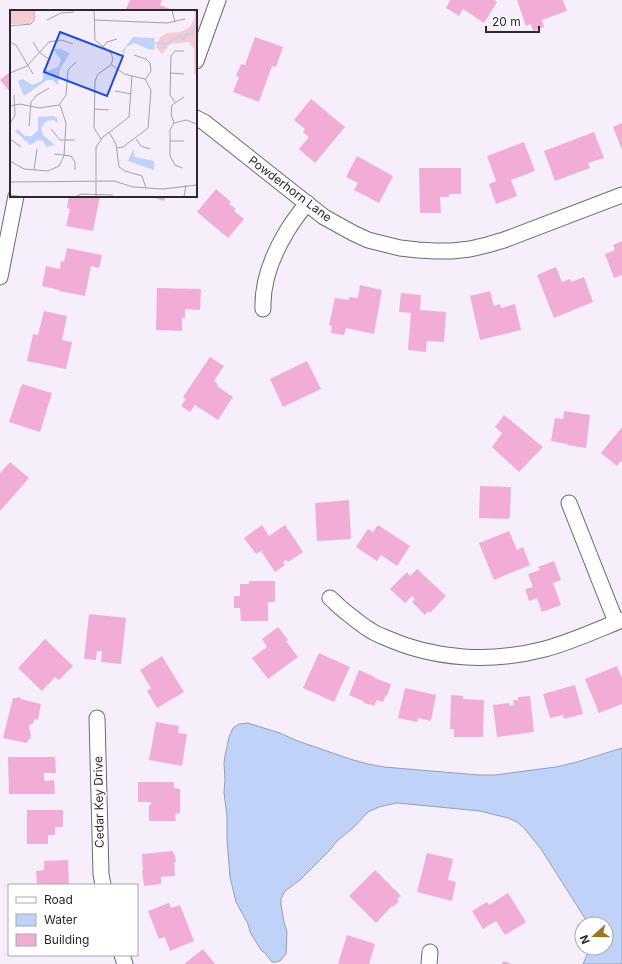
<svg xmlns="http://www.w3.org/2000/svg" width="622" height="964" viewBox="0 0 622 964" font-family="Inter,sans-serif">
<rect width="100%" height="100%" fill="#f7eefb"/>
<!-- water -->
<polygon fill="#c0d2f8" stroke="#949fbb" points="248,723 254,725 280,733 295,740 350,759 368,764 384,767 479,775 495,775 556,767 577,762 622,748 622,964 583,964 590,948 606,948 606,924 587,924 586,920 541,849 524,828 517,822 508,818 480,811 408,804 397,803 387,805 379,807 368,812 353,828 337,841 330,850 300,880 285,891 281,899 281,905 284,922 287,932 286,954 280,961 275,962 272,962 265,953 261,950 250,932 248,924 236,902 230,877 227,839 227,816 224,793 225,779 224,763 225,756 229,737 233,728 239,724"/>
<!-- building -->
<g fill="#f2add7">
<polygon points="130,0 162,0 160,5 175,11 125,11"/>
<polygon points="450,0 494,0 497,2 484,23 463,9 459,16 446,8"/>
<polygon points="517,0 563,0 567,11 542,20 544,27 533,31 531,24 526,26"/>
<polygon points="255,37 283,47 276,67 272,66 259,102 233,92 239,77 236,76 241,64 245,65"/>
<polygon points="11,71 11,93 0,80"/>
<polygon points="311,99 345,127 315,163 299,149 309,137 303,132 305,129 294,120"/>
<polygon points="622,123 622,150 613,127"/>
<polygon points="594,132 604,158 588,163 590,168 555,181 544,151"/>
<polygon points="524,142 535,171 511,180 517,196 496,204 489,184 496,181 487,156"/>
<polygon points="357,156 393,176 379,203 354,190 358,183 346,177"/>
<polygon points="419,168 461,168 461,194 449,194 449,197 440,197 441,213 420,213"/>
<polygon points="216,189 231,202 229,204 236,209 234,211 244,219 228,238 197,212"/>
<polygon points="69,196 100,196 93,231 66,226 70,209 67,208"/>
<polygon points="148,196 166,196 164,201"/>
<polygon points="622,241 622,275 614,278 605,254 615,250 613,245"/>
<polygon points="67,248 102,255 99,268 91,266 85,296 59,291 59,290 42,286 46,266 60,269 61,261 64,262"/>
<polygon points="556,267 562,282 570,279 571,282 584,277 593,302 554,318 537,275"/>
<polygon points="360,285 382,290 374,334 346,328 344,335 331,333 332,326 329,325 335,298 349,300 349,297 358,298"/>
<polygon points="157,288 201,289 200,310 185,309 185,318 182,318 182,331 156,330"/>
<polygon points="490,291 494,306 500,304 501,308 515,304 521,330 480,340 470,296"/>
<polygon points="401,293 421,295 420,310 446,312 444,342 427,341 426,352 408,350 411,313 399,312"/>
<polygon points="44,311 67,316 62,340 72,342 66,369 27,361 33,334 38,335"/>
<polygon points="210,357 224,366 214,381 218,384 217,386 233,397 218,420 195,405 190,412 181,406 186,399 183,397"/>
<polygon points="307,361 321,389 283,407 270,379"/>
<polygon points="22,384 52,393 40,432 9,422"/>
<polygon points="564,411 590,415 586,448 567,445 567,444 551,441 555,418 563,419"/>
<polygon points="504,415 543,447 519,472 492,447 502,433 495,427"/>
<polygon points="622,427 622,462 621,461 617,466 601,453"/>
<polygon points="10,462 29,478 0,511 0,473"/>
<polygon points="480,486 511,487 510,511 510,517 509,517 509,519 479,518"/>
<polygon points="349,500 351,539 317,541 315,503"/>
<polygon points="262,525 269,536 285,525 303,552 288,562 286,560 283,562 285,565 275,572 261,551 256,554 244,538"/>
<polygon points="378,525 410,546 397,566 381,555 377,561 356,547 368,529 373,532"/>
<polygon points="509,531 517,550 523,547 530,565 494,580 479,543"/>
<polygon points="554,561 561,580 553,583 561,605 542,612 537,598 529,601 525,589 533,587 528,574 540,570 538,567"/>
<polygon points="417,569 446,596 430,613 428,611 425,615 412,602 415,599 412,596 405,603 390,589 407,572 410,576"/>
<polygon points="249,581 275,581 275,602 268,602 268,621 241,621 240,608 234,608 234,596 240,596 240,584 249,584"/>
<polygon points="89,614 126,618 121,664 101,662 102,651 97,651 96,660 84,659"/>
<polygon points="278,627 288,640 286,641 298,657 268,679 252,658 267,647 262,639"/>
<polygon points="45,639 73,666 59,680 55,677 42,691 18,668"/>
<polygon points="319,653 350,667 334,702 303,688"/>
<polygon points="162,656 184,692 157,708 147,691 151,688 140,670"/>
<polygon points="617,666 622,678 622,704 599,713 585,679"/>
<polygon points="359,670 375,677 374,678 391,684 387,696 386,695 383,702 377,700 374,706 370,704 370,705 364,703 363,701 349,695"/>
<polygon points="575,685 583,714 564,719 563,715 550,718 543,694"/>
<polygon points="405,688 436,695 431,721 418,718 417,722 398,718"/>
<polygon points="451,695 463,696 463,699 484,700 483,737 454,737 454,729 450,729"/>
<polygon points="530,696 534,732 497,737 493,705 509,703 510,706 514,705 513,700 518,700 518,697"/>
<polygon points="17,697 21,698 21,699 41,704 38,720 34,719 33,724 30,724 29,729 30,730 30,733 31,735 30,739 28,740 27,743 3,738 13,698 17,698"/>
<polygon points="156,722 179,726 178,733 187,734 182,766 149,760"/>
<polygon points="8,757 55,757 56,773 44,773 44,781 54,780 55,794 9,794"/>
<polygon points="138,782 174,782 174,788 180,789 180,813 175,814 176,821 149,821 149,805 151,805 151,802 138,802"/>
<polygon points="27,810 63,810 63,827 55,827 55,835 48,835 48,844 27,844"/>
<polygon points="173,851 174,855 175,855 176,862 174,862 175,876 161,877 161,884 144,886 142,870 143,870 142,854"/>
<polygon points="427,853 453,859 448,880 456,882 452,901 417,892"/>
<polygon points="68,860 69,885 37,885 36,871 44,870 44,861"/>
<polygon points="375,870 401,896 397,899 399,901 393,907 392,906 376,923 349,896"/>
<polygon points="508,893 526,922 505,935 496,921 483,929 472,911 487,902 489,905"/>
<polygon points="169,903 171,908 180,905 194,941 170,951 165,937 159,939 148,911"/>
<polygon points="347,935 375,944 369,964 338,964"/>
<polygon points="203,949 215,964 184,964"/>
<polygon points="503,961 512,964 502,964"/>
</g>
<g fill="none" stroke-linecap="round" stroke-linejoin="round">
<!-- minor casing -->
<g stroke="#716974" stroke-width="17">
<g id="minor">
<polyline points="196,61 218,0"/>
<polyline points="196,118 204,122 324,217 353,233 368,240 400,248 418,250 436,251 452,251 470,249 487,245 504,240 622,195"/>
<polyline points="0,277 16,196"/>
<path d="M263,309C262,282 273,254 287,231C293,221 300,212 307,203"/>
<polyline points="569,503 616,622"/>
<path d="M330,598C334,601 337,605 341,608C344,611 347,613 351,616C357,621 363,626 370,630C374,633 379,635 384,637C435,660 491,663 545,649C571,642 597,630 622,620"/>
<polyline points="97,718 101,874 103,885"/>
<polyline points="122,955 125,964"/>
<polyline points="429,964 430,952"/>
</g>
</g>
<!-- minor -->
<use href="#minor" stroke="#fff" stroke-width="15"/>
</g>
<g text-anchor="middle" stroke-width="3" stroke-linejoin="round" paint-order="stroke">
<!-- street labels -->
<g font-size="12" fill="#2c282d" stroke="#fff">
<text transform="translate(290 189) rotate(37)" y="4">Powderhorn Lane</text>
<text transform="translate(99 802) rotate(-91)" y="4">Cedar Key Drive</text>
</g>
</g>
<!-- overview -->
<g transform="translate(10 10)">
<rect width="187" height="187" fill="#f7eefb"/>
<path d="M0,0H23V9L19,14H0ZM184,0H187V65L184,64V39L179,32L160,34L152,44L146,37L150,27L158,23L171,22L180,17L185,7Z" fill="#f6cbd1"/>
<path d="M123,27L144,28L145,39L140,40L124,33L116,37L113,47V41L109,42L113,40ZM43,39H50L60,43L50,59L48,75L42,70H37L14,86L8,71L13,69L22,75L30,72L33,69V59L38,61L48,57L51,50ZM44,106L47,108L48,113L43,110L36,111L31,118L33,125L45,135L36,137L33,131L28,130L20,135L5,121L8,119L15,126H22L28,120V107ZM123,139L125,147L144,151V160L118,151Z" fill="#c0d2f8"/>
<path fill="none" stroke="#c0d2f8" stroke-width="2" d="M145,33L156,34L169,26L174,29L175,25L182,24L187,14"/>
<path fill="none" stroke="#a69fa9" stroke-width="1" d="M84,0L85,30L101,43L103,49L101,55L88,64L85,71L84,118L91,129M162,0L165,12M37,10L51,3L64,2M84,10L157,13L175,9M0,16L21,14L24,10V0M0,32L6,35L23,64M23,32L29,42L40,50M93,37L97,32L107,29M124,45L136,49L140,53L141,61L135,70M102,55L114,64L135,69L141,80L138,118L113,137L107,138M0,63L17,56L39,32L51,30L63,34M160,63L174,64M105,81L121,84M165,92L160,85L161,46L165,41H174M0,96L10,94L29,98L49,95L56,85L58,60L66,52M84,99L99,100M1,112L5,105L4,85M164,113L160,120V146L165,155L172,158M164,113L161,104L162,95L174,87M164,113L176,110L187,114M19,116L21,92L27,85L39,78M41,119L50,130H65M99,122L106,134L109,157L115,161L132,166L136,178M0,129L11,137M126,129L131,136L140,139M160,131H174M44,144L61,146L65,152V160M0,151L14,159L38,161L49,156L54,146L56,113L50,95M24,160L27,139M0,172L104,171L123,177L153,179L187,175M0,185L13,187M65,187L71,184L103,185M86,187V137L93,127L119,107L122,66M174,187L176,175"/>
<path fill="#1d4ed8" fill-opacity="0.15" stroke="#1d4ed8" stroke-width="2" d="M50,22L113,46L97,86L34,62Z"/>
<rect width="187" height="187" fill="none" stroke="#2c282d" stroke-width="2"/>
</g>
<!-- legend -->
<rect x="8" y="884" width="130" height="72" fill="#ffffff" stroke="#aba9ab"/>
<rect x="16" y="897" width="20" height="6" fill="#ffffff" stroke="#aba9ab"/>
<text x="44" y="904" font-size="12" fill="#2c282d">Road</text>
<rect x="16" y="914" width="20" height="12" fill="#c0d2f8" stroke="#aba9ab"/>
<text x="44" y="924" font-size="12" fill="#2c282d">Water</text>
<rect x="16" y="934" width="20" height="12" fill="#f2add7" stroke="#aba9ab"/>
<text x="44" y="944" font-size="12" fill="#2c282d">Building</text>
<!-- north arrow -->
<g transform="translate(594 936) rotate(249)"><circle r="19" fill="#ffffff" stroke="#aba9ab"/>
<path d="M0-3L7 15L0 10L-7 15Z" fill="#9b7823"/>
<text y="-6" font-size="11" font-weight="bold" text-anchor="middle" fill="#2c282d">N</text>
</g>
<!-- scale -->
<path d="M486 26v6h53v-6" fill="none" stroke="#2c282d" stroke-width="2"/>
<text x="492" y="26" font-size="12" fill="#2c282d" stroke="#ffffff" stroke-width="3" paint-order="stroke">20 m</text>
</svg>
